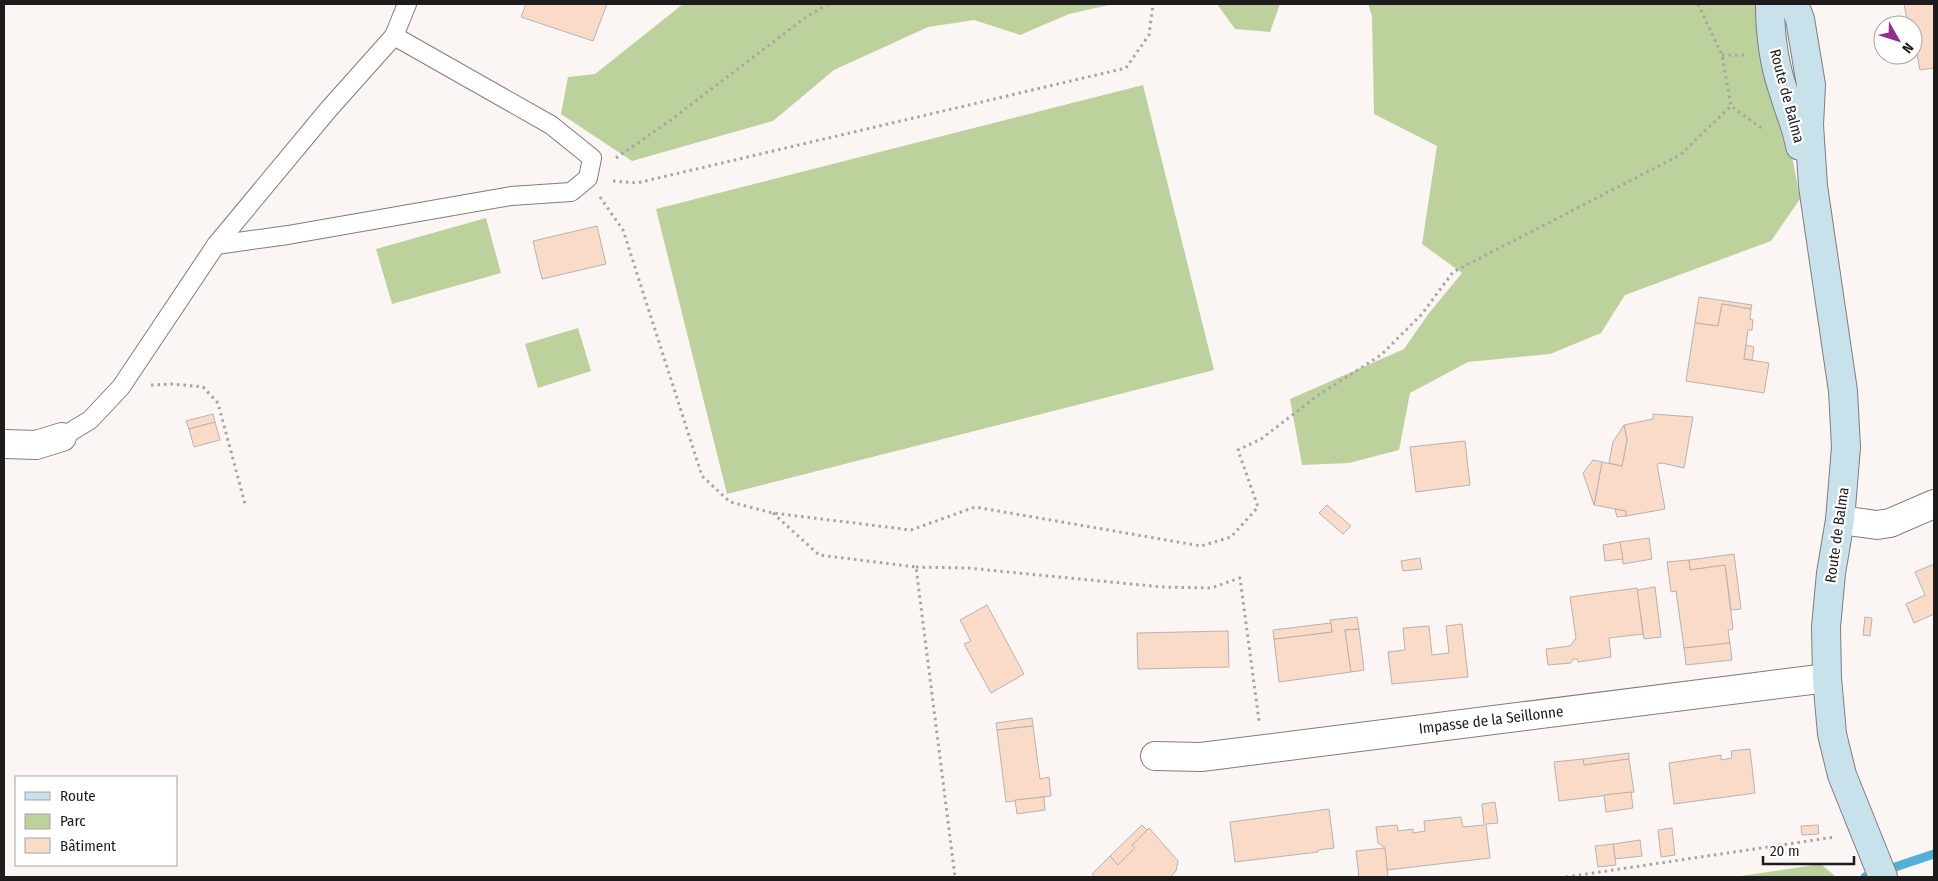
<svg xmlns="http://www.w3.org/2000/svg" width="1938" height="881" viewBox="0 0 1938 881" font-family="'Fira Sans Condensed',sans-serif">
<rect width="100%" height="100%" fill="#fbf6f3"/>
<!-- green -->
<g fill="#bdd19d">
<polygon points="683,4 1113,4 1069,14 1020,35 974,20 928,27 834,70 773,121 632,161 561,114 568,77 595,74"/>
<polygon points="1217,4 1280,4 1270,32 1235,29"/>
<polygon points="1368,4 1764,4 1800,199 1771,241 1625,295 1601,333 1550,354 1468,362 1410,393 1399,450 1349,463 1302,465 1290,399 1404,349 1429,313 1462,273 1422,244 1437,146 1374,114 1372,16"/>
<polygon points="1143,85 1214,370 727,494 656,209"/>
<polygon points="486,218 501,273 392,304 376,249"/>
<polygon points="578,328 591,371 538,388 525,344"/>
<polygon points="1821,864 1836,877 1734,877"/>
</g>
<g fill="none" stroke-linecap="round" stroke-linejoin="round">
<!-- stream -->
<polyline stroke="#53b0d7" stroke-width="9" points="1865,877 1934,854"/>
</g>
<!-- building -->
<g fill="#f9dbc8" stroke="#b7b3b0">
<polygon points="526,4 607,4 593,41 521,17"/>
<polygon points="1904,4 1934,4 1934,68 1920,70 1915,44 1913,45 1913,25 1908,25"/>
<polygon points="1907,19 1908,25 1895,25 1894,21"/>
<polygon points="597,226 606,264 542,279 533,241"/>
<polygon points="1699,297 1752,305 1751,309 1722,304 1718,326 1695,323"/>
<polygon points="1722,304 1751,309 1750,319 1753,320 1752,330 1748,330 1744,359 1769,363 1764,393 1686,381 1695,323 1718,326"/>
<polygon points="1746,345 1754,347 1752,360 1744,359"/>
<polygon points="213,414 215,422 189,429 186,421"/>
<polygon points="1653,414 1693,417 1684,468 1662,463 1657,464 1665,509 1626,516 1626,511 1594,505 1602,462 1622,466 1627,440 1624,425 1653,419"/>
<polygon points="215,422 220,440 194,447 189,429"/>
<polygon points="1624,425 1627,440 1622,466 1609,463 1613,442"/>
<polygon points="1465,441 1470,485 1416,492 1410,447"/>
<polygon points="1593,460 1602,462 1594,505 1583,473"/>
<polygon points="1327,505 1351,526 1343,534 1319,513"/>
<polygon points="1615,509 1626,511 1626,516 1617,517"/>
<polygon points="1649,538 1652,559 1623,564 1620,542"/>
<polygon points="1620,542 1623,559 1605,561 1603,545"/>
<polygon points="1734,554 1741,609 1731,610 1725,565 1690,570 1689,560"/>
<polygon points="1420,558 1422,569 1403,571 1401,561"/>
<polygon points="1689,560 1690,570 1725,565 1733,629 1728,630 1730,643 1684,648 1676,591 1671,592 1667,562"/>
<polygon points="1934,564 1934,614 1914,623 1906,604 1925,595 1915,572"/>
<polygon points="1655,587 1661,637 1644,639 1637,590"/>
<polygon points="1637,588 1643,634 1609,638 1611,657 1578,662 1577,659 1573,659 1571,663 1548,665 1546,649 1570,646 1576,638 1570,597"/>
<polygon points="987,605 1024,674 991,693 964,644 971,641 960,620"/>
<polygon points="1357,617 1359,629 1345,630 1351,672 1279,682 1274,639 1332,632 1330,620"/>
<polygon points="1865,617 1872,618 1870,636 1863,635"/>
<polygon points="1331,623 1332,632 1274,639 1273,630"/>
<polygon points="1462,624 1468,677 1392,684 1388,652 1405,650 1403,628 1429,626 1432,655 1449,653 1446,626"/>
<polygon points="1359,629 1364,670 1351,672 1345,630"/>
<polygon points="1228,631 1229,667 1138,669 1137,633"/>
<polygon points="1730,643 1732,660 1686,665 1684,648"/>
<polygon points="1032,718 1033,726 997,730 996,723"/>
<polygon points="1033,726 1040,779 1049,777 1051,796 1006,802 997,730"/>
<polygon points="1750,749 1755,793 1674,804 1669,763 1721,755 1721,760 1732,758 1731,751"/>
<polygon points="1629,753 1629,759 1584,765 1583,759"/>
<polygon points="1583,759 1584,765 1629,759 1634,792 1559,801 1554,762"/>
<polygon points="1631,792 1633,808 1606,812 1604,795"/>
<polygon points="1044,797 1045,810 1017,814 1015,800"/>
<polygon points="1495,802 1498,823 1486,824 1490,858 1387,870 1385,848 1378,843 1376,827 1397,825 1398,831 1413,829 1413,833 1425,831 1424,821 1461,817 1463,827 1484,825 1482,804"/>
<polygon points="1329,809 1334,848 1318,850 1318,852 1235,862 1230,822"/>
<polygon points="1142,825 1147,830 1132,845 1135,848 1118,865 1110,856"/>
<polygon points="1818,825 1819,834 1802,835 1801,826"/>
<polygon points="1149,828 1178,861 1176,871 1170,877 1095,877 1092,874 1110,856 1118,865 1135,848 1132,845"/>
<polygon points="1672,828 1675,855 1661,857 1658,830"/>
<polygon points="1640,840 1642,856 1615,859 1613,844"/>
<polygon points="1613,844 1616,865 1598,867 1595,846"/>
<polygon points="1385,848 1388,877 1359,877 1356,851"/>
</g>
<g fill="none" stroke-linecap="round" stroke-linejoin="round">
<!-- lane casing -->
<g stroke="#817d7b" stroke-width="20">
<g id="lane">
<polyline points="216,245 288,235 511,196 571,192 588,178 592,158 551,125 394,36"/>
<polyline points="62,437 90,420 121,387 216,245 328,110 394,36 407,4"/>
</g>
</g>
<!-- street casing -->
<g stroke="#817d7b" stroke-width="30">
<g id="street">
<polyline points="4,444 36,445 62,437"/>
<polyline points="1840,520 1877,525 1890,523 1934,504"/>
<polyline points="1155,756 1201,757 1827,678"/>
</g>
</g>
<!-- secondary casing -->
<g stroke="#817d7b" stroke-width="30">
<g id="secondary">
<path d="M1770,4C1770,33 1774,65 1784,93C1789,111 1797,127 1800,146"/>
<polyline points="1794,4 1800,19 1811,85 1809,125 1813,186 1843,391 1846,447 1840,520 1831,573 1826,627 1827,678 1832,734 1842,775 1883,877"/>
</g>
</g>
<!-- path -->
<g stroke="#a9a5a3" stroke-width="3" stroke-dasharray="2.5 4" stroke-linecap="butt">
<polyline points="1698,4 1722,55 1731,106 1764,130"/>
<polyline points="1722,55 1744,55"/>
<polyline points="616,158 668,122 806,17 828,4"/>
<polyline points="613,181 637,183 1126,68 1149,35 1153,4"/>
<polyline points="600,197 623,230 702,476 730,502 773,513 911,530 975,507 1201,546 1231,537 1258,507 1238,450 1261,439 1317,396 1381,355 1422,314 1453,272 1680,155 1731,106"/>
<polyline points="151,385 173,384 203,387 218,403 245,504"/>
<polyline points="773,513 819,555 916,567 955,877"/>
<polyline points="916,567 967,568 1162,587 1211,588 1240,578 1259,721"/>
<polyline points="1566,877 1835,837"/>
</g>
<!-- lane -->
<use href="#lane" stroke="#fff" stroke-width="18"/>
<!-- street -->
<use href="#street" stroke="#fff" stroke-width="28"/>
<!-- secondary -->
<use href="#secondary" stroke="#c8e2eb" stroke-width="28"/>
</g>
<g text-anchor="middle" stroke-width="4.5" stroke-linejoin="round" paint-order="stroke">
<!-- street labels -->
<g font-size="15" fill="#1d1b1b" stroke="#fff">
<text transform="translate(1787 96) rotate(75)" y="5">Route de Balma</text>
<text transform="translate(1837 535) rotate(-82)" y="5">Route de Balma</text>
<text transform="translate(1491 720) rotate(-7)" y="5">Impasse de la Seillonne</text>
</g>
</g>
<!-- border -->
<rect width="1938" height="881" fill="none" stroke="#1d1b1b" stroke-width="10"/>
<!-- legend -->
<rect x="15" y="776" width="162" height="90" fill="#ffffff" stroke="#a5a4a4"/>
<rect x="25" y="792" width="25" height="8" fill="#c8e2eb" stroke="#a5a4a4"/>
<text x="60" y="801" font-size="15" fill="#1d1b1b">Route</text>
<rect x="25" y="814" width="25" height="15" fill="#bdd19d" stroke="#a5a4a4"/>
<text x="60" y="826" font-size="15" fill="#1d1b1b">Parc</text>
<rect x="25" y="838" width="25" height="15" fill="#f9dbc8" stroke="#a5a4a4"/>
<text x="60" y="851" font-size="15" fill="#1d1b1b">Bâtiment</text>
<!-- north arrow -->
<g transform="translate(1898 40) rotate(129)"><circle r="24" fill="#ffffff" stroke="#a5a4a4"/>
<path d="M0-4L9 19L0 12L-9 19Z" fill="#912d94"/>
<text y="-8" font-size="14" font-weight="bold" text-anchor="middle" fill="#1d1b1b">N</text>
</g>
<!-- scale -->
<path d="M1763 856v8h91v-8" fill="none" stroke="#1d1b1b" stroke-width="2.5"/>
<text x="1770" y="856" font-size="15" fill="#1d1b1b" stroke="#ffffff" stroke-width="4" paint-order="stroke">20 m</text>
</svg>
